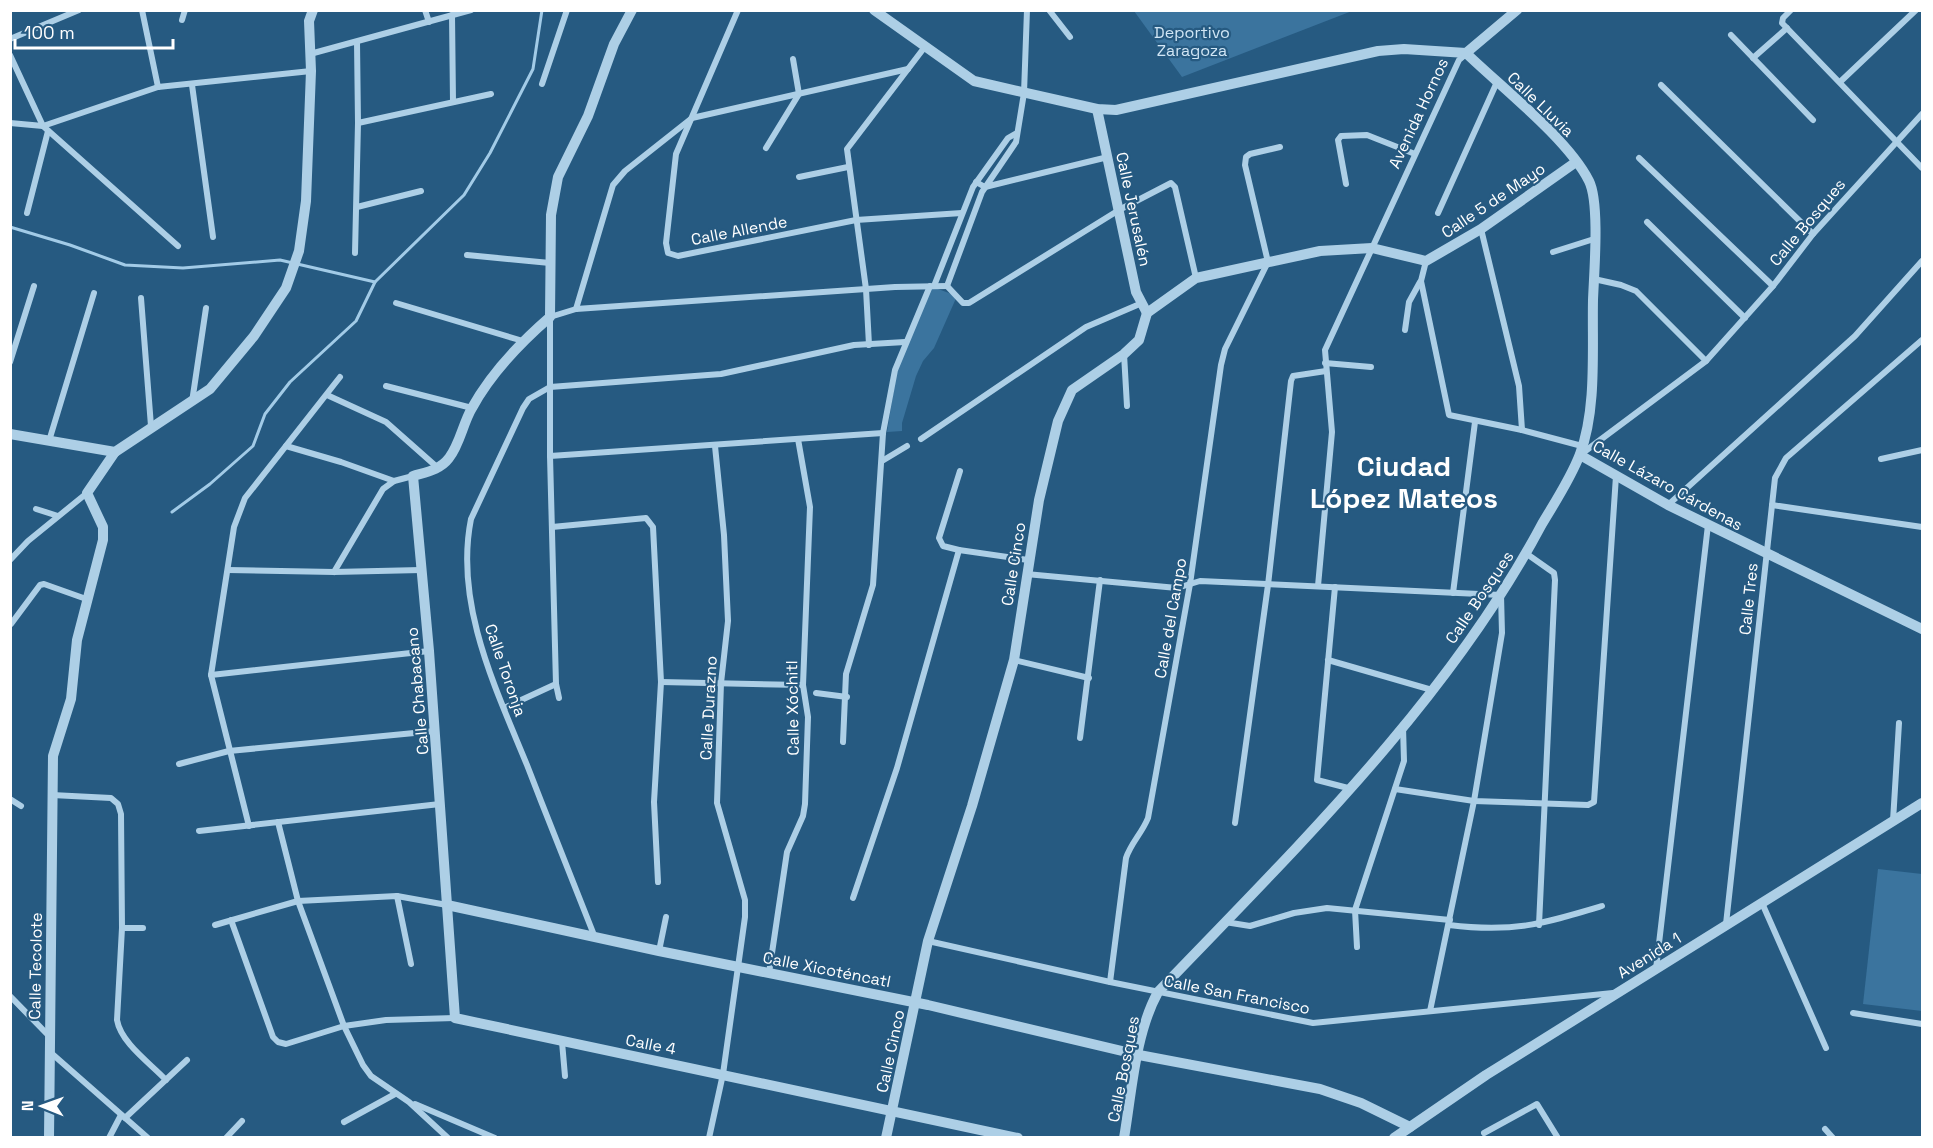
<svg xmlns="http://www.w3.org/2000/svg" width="1933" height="1148" viewBox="0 0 1933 1148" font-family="'Space Grotesk',sans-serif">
<rect width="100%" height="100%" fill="#265a81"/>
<!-- green -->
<g fill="#3b749e">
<polygon points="1134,11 1352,11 1182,77"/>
<polygon points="930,286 957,296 934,348 923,361 916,376 902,423 902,431 887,432 897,370"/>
<polygon points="1878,869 1922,874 1922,1011 1863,1004"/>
</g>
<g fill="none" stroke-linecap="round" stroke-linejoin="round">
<!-- stream -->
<g stroke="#a2cbe7" stroke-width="3">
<polyline points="10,227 70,245 125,265 183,268 280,260 375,282"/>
<polyline points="172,512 210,484 253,446 265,414 290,382 356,321 375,282 464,195 490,153 533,69 542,10"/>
</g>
<!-- minor -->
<g stroke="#adcfe6" stroke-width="6">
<polyline points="142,10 158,87"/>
<polyline points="425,10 429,22"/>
<polyline points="738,10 676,154 666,243 668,253 678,256 856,220 962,213"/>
<polyline points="1049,10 1070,37"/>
<polyline points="1791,10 1783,18 1782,23 1922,168"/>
<polyline points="452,15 453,102"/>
<polyline points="182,20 185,10"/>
<polyline points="1731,35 1813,120"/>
<polyline points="10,39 79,10"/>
<polyline points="310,54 471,10"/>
<polyline points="10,55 43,126 178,246"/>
<polyline points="1753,58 1787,28"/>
<polyline points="1840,82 1916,10"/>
<polyline points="542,84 567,10"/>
<polyline points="192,85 213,237"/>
<polyline points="1661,85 1813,234"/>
<polyline points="10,123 43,126 158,87 311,71"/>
<polyline points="358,123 491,94"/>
<polyline points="766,148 799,94 793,59"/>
<polyline points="1639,158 1773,286"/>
<polyline points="799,177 848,167"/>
<polyline points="976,182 985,187 1108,157"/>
<polyline points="1346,184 1338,140 1341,136 1367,135 1415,154"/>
<polyline points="357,207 421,191"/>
<polyline points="27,213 48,131"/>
<polyline points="1438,213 1497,82"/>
<polyline points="1647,222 1745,318"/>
<polyline points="1481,229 1519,386 1522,430"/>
<polyline points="1553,252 1594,239"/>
<polyline points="355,253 358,123 357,42"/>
<polyline points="467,255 550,263"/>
<polyline points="1426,261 1421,281 1449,415 1522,430 1582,446"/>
<polyline points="1594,279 1621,285 1636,291 1706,361"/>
<polyline points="934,286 973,187 1008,138 1015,134"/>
<polyline points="947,286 963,303 969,303 1119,210 1171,183 1175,187 1196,278"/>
<polyline points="947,286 982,192 1016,142 1024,93 1027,10"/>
<polyline points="141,298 151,426"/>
<polyline points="396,303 523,341"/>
<polyline points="576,309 613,185 625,171 692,118 908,69"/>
<polyline points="1405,330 1409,302 1420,282"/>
<polyline points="869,345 866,289 847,149 924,48"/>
<polyline points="1124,354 1127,406"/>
<polyline points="10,362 34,286"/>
<polyline points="1325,363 1371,367"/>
<polyline points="386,386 472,408"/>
<polyline points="327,395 386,422 438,468"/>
<polyline points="192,402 206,308"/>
<polyline points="921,439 1086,327 1142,303"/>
<polyline points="49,441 94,293"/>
<polyline points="286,446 341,462 394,481"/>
<polyline points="1580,455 1706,361 1773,286 1813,234 1922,114"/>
<polyline points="550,456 883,433"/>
<polyline points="1881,459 1922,450"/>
<polyline points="882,461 907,446"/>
<polyline points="1668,505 1855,336 1922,261"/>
<polyline points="1772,505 1922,527"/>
<polyline points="36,509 58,516"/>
<polyline points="552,527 646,518 653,527 661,682 654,802 658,882"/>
<polyline points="959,550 1028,560"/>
<polyline points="1527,554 1554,573 1555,580 1539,925"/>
<polyline points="10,560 28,541 87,493"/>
<polyline points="228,570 334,572 421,570"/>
<polyline points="334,572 383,489 394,481 413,476"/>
<polyline points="1026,574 1177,588 1200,581 1501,595 1502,633 1474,801 1430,1011"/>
<polyline points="1318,586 1332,432 1325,350 1459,60 1466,54"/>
<polyline points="1335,587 1317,780 1348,788"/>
<polyline points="1453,593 1475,422"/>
<polyline points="11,624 40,585 44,584 89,600"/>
<polyline points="1014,660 1089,678"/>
<polyline points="1328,660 1432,690"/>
<polyline points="211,675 429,651"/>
<polyline points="661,682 803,685"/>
<polyline points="816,693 847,697"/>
<polyline points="559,698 556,684 550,456 550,317 576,309 895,287 947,286"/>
<polyline points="504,708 556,684"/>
<polyline points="1080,738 1100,580"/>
<polyline points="843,742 846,674 873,585 883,433 895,370 930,286"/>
<polyline points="179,764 229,751 435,731"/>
<polyline points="1395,789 1474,801 1588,805 1594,802 1616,476"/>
<path d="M52,795L111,798L118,804L121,814L122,928L117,1020C121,1043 150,1063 166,1080"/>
<polyline points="10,799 21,806"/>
<polyline points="1893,821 1899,723"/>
<polyline points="278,822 298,901 344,1026 363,1065 371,1076 409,1102 448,1138"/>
<polyline points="1235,823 1268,585 1291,381 1293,376 1326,371"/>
<polyline points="249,826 211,675 234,527 245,498 340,377"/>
<polyline points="199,831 440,804"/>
<polyline points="397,896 411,964"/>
<polyline points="853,898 897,768 959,550 943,546 939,538 960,471"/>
<polyline points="1762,903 1826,1048"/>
<polyline points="231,920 273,1037 278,1042 286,1044 344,1026 386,1020 455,1018"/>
<polyline points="1225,922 1250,926 1294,913 1327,908 1450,920"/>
<polyline points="1726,924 1775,478 1786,458 1922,340"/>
<polyline points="215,925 298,901 397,896 447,905"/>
<path d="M1449,925C1513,933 1542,924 1602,906"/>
<polyline points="122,928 143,928"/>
<path d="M594,935C572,879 549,822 527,765C496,689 454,604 471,519L523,408L529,399L550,387L721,374L854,345L905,342"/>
<polyline points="928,941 1110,982 1313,1023 1613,993"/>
<polyline points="1357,947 1355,910 1404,761 1403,727"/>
<polyline points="659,951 666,917"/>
<polyline points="1656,969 1708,525"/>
<polyline points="769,973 787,852 803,816 805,804 808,717 803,685 810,507 798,439"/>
<path d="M1110,982L1126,858C1131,843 1142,833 1148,818L1190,584L1221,365L1225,349L1268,262L1245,165L1246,157L1250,154L1280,147"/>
<polyline points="10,996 49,1036"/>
<polyline points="1853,1013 1922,1024"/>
<polyline points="562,1042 565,1076"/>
<polyline points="50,1052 148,1138"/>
<polyline points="415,1104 495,1138"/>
<polyline points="125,1118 187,1060"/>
<polyline points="344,1122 395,1094"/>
<polyline points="1825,1129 1833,1138"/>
<polyline points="1484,1133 1537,1104 1558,1138"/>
<polyline points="109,1138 121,1115"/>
<polyline points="226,1138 242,1121"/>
<polyline points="709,1138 723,1074 745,917 745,900 717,803 721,683 728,621 724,535 715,446"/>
</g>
<!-- tertiary -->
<g stroke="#adcfe6" stroke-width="10">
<path d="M632,10L614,44L588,116L558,177L551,215L550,317C520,343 491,373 472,408C463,423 460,444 449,458C440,470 426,472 413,476L429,651L455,1018L1018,1138"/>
<polyline points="874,10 974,81 1097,109 1116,110 1378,51 1404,49 1466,53"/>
<polyline points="1466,53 1517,10"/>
<polyline points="1097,109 1136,292 1147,313"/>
<polyline points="10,434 115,452 210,389 254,336 286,288 299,251 306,201 311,71 309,21 313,10"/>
<polyline points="1580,455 1668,505 1922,629"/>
<polyline points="447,905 659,951 928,1005 1139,1055 1320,1089 1361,1103 1410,1127"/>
<polyline points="49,1138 53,756 71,699 77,640 103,540 103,527 87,493 115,452"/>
<polyline points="886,1138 928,941 972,806 1014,660 1039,500 1058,421 1072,390 1124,354 1139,340 1147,313 1196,278 1320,251 1372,248 1426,261 1481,229 1576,162"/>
<path d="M1124,1138C1132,1091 1135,1034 1158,992C1295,849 1448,701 1542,524C1555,502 1571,478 1580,454C1597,409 1592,348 1593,300C1594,273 1600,203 1589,181C1568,139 1501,87 1466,53"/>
<polyline points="1394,1138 1486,1075 1922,803"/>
</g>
</g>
<g text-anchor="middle" stroke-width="4.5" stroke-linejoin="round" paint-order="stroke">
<!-- park labels -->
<g font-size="16" fill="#d1e6f5" stroke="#265a81">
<text x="1192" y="38">Deportivo<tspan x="1192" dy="18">Zaragoza</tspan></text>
</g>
<!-- street labels -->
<g font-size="16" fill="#fff" stroke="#265a81">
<text transform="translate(1541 104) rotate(44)" y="6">Calle Lluvia</text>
<text transform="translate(1418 113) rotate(-65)" y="6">Avenida Hornos</text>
<text transform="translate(1493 200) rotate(-34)" y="6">Calle 5 de Mayo</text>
<text transform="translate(1134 209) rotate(78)" y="6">Calle Jerusalén</text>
<text transform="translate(1807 222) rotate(-50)" y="6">Calle Bosques</text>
<text transform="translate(739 230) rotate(-11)" y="6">Calle Allende</text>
<text transform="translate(1668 485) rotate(29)" y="6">Calle Lázaro Cárdenas</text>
<text transform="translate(1013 564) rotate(-81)" y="6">Calle Cinco</text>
<text transform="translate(1479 597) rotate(-56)" y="6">Calle Bosques</text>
<text transform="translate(1748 599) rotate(-84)" y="6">Calle Tres</text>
<text transform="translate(1170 618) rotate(-80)" y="6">Calle del Campo</text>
<text transform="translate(506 670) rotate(71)" y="6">Calle Toronja</text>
<text transform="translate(417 691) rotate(-95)" y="6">Calle Chabacano</text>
<text transform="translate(708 708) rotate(-87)" y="6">Calle Durazno</text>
<text transform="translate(792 708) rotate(-91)" y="6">Calle Xóchitl</text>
<text transform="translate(1649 955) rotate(-32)" y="6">Avenida 1</text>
<text transform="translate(35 966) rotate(-89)" y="6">Calle Tecolote</text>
<text transform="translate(827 969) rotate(11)" y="6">Calle Xicoténcatl</text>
<text transform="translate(1237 994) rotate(11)" y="6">Calle San Francisco</text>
<text transform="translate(651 1044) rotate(11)" y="6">Calle 4</text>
<text transform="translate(890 1051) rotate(-78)" y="6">Calle Cinco</text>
<text transform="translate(1123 1069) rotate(-79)" y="6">Calle Bosques</text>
</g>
<!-- town labels -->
<g font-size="28" font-weight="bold" fill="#fff" stroke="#265a81">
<text x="1404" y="476">Ciudad<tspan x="1404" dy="32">López Mateos</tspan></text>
</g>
</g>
<!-- border -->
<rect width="1933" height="1148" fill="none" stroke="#ffffff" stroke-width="24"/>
<!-- north arrow -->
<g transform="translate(42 1106) rotate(271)" stroke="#265a81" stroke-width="4.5" paint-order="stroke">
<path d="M0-4.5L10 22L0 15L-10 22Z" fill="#ffffff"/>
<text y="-9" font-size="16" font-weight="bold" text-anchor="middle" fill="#ffffff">N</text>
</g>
<!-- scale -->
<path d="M15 39v9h158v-9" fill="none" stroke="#ffffff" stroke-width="3"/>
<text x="24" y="39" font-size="18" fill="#ffffff" stroke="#265a81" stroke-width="4.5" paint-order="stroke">100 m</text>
</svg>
